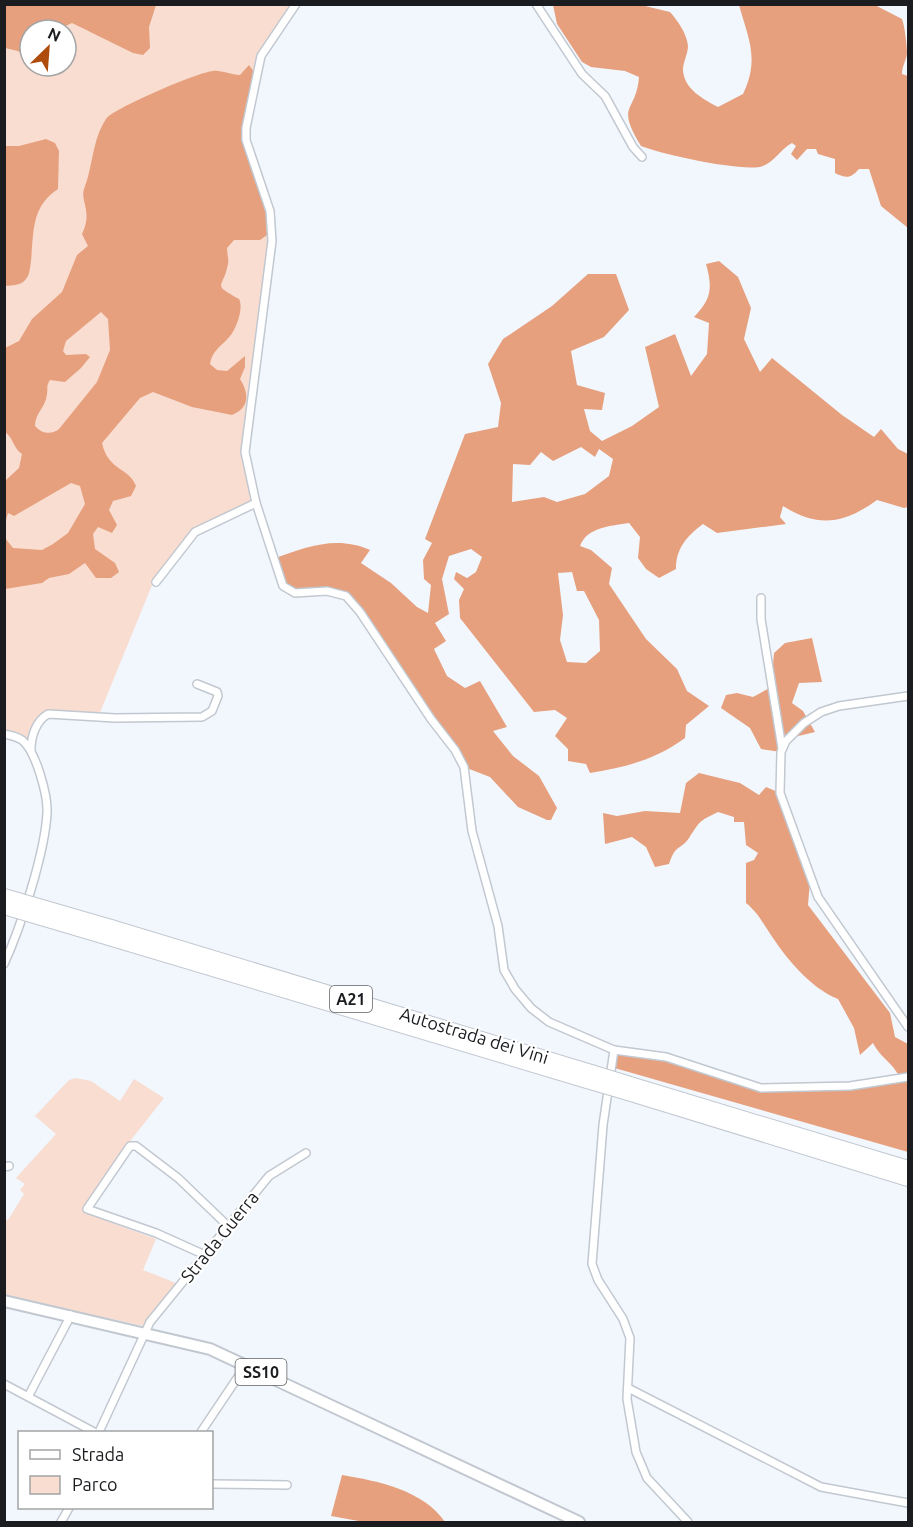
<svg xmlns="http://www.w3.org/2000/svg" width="913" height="1527" viewBox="0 0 913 1527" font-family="Ubuntu,sans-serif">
<rect width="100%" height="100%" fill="#f2f7fe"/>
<!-- green -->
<g fill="#f8ddd0" fill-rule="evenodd">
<path d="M4,5H296L261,56L246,128L270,211L272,241L245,452L256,503L195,532L152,585L99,715L48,712L35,723L28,739L22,740L4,734ZM30,30H66V66H30Z"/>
<polygon points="76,1078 91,1081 120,1101 134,1079 164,1098 131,1140 83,1212 156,1239 143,1270 176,1283 144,1326 5,1296 5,1219 8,1220 24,1194 20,1190 25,1184 16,1178 56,1134 35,1116 69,1080"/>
</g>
<!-- forest -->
<g fill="#e6a07e" fill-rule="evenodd">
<path d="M873,4L902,19C905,27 907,47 907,54C906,61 902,66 902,74L908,76V228L881,206L869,169H859C851,178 847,179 835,173V159L818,154L816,149H807L797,160L791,154L796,146L792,143C781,149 774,162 763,166C746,173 660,154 641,146C615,103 636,114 639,77L625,71L591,67L582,62L557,24L553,5H641L670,12C678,21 687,34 688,46C688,54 683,62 683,70C684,89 703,99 718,107L743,94C760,59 748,38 739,5Z"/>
<polygon points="4,5 156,5 149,27 150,48 143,55 133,53 72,23 63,27 63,30 30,30 30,61 18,51 5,48"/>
<path d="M249,65L254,72L242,126V138L266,210L267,235L260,240H234L227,248C227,254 229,259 228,264C223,290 211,283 239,299C244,308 236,329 230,336C222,346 212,350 210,364L217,370L227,371L245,356V367L240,379C249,393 250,408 232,415L192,407L153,392L140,398L102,443C108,471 129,467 136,486L131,496L113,501L109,510L117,525L112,533L98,527L93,534L95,549L115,563L119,572L111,578H96L85,563L69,574L49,578L42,583L5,589V538L13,548L42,550L53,544L68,533L85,504L80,486L71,483L14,516L8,513L5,524V481L19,468L22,454C13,448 13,437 5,432V348L19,341L32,319L62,292L77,255L88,246L82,234C93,212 80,201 84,189C93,167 92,140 106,119C112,109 198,72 213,71C221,70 231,75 240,75ZM101,312L108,319L110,350L97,382L59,429C51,435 42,434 35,426C35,413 46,407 47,394C48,388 46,386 50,380L65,382L81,368L90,357L86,354L66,355L63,351L66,341Z"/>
<path d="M46,139L55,143L59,151L58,189C31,207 34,231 31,261C30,267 30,274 26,279C21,286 12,285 5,286V146H19Z"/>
<path d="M719,261L738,277L751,308L744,339L760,372L772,358L842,415L874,437L881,429L898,449L908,454V507L904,508L877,500C844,524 818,528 783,506L780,517L786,524L717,533L703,524C687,536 676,548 676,569L659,578L646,569L638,558L640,537L629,523C611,526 587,527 580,546L591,550L612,568L609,584L646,639L677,669L687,691L709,706L686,725L685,738C655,760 626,767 590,773L586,764L568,761V749L555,736L567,718L555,710L534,712L460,618L459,600L464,589L454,579L456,572L467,578L476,572L482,557L471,549L449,556L442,579L449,614L435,623L446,641L434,649L447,676L465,688L480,681L507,727L493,731L513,756L539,776L557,808L551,820H547L518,807L490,777L464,767L346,596L327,591L295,593L283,586L273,559C305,547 337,535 370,550L361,563L391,583L417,607L428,613L431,585L424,579L423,560L432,543L425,539L465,434L498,427L501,403L488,364L503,339L552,306L588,274H616L629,310L604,337L571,351L577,385L605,393L602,410L584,409L590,431L602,441L632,426L659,407L645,347L675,334L691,376L707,354L709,323L694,317C711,299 713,289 706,264ZM581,447L595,457L599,449L613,459L609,476L585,494L557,502L544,497L512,502L513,464L530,465L541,452L553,461ZM572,572L577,591H584L599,620L600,651L586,663L567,662L560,640L563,615L558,573Z"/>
<polygon points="812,638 822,682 799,683 792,703 803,711 815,732 786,739 781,752 761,749 750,728 721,708 726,695 737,693 753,697 771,687 774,653 785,643"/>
<path d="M699,773L740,783L759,795L766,787L780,793L810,881L808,905L890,1013L895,1037L908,1044V1152L611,1067L614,1050L666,1057L761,1088L850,1086L900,1078C892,1061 882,1060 873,1043L860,1055L854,1028L838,999C810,988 785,957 769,932C761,920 757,912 746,903V863L754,860L758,853L746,845L744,822H734V817L718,812C698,822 701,820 689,838C680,851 676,843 669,864L655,867L646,847L632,837L605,844L603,813L617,816L645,811L680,813L686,783Z"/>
<path d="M342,1475C378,1481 423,1490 445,1522H364L331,1516Z"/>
</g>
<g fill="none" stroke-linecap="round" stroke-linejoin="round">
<!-- minor casing -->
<g stroke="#c2c8d0" stroke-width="10">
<g id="minor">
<polyline points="296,4 261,56 246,128 246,140 270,211 272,241 245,452 256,503 283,586 295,593 327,591 346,596 360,612 431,719 455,750 464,767 472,831 498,926 504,970 515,989 531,1008 549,1022 614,1050 666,1057 761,1088 850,1086 908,1077"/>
<polyline points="536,4 582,74 605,96 633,147 642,157"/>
<polyline points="156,582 195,532 256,503"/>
<polyline points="761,598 761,619 782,748"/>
<polyline points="908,696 839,706 821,712 804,723 786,741 781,752 780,793 818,897 908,1027"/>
<path d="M4,734C10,735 17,737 22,740C36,751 48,796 47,813C45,852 21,927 4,964"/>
<path d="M31,750C31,736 36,721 48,714L115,718L202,717L212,711L218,696L217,692L197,684"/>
<polyline points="614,1050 603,1125 592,1264 598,1280 623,1319 630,1338 627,1399 636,1452 647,1478 688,1522"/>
<polyline points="4,1167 9,1166"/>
<polyline points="205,1255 156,1233 87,1209 130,1146 136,1146 178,1178 228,1226"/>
<polyline points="4,1384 94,1432"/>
<polyline points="628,1388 821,1487 908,1503"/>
<polyline points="29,1395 71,1315"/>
<polyline points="99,1432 150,1322 269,1176 306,1153"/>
<polyline points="201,1432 246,1365"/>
<polyline points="212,1484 287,1485"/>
<polyline points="61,1522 69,1508"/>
</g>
</g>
<!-- primary casing -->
<g stroke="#c2c8d0" stroke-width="14">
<polyline id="primary" points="4,1301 210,1349 579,1522"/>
</g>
<!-- motorway casing -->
<g stroke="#c2c8d0" stroke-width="16">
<g id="motorway">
<polyline points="111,927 591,1072"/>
<polyline points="109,938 587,1081"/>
<polyline points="630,1084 908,1168"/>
<polyline points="628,1093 908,1179"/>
</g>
</g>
<!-- minor -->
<use href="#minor" stroke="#fff" stroke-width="7"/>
<!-- primary -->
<use href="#primary" stroke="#fff" stroke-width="10"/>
<!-- motorway -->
<use href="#motorway" stroke="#fff" stroke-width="14"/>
<!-- motorway-bridge casing -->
<g stroke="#c2c8d0" stroke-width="16" stroke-linecap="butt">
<g id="motorway-bridge">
<polyline points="4,896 111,927"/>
<polyline points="4,907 109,938"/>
<polyline points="591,1072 630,1084"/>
<polyline points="587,1081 628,1093"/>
</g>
</g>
<!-- motorway-bridge -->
<use href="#motorway-bridge" stroke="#fff" stroke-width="14"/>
</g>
<g text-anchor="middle" stroke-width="4.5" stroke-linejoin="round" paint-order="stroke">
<!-- shield labels -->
<g fill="#fff" stroke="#5f6062" stroke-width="1.5">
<rect x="330" y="986" width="42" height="26" rx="4.5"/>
<rect x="235.5" y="1359" width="51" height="26" rx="4.5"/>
</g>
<g font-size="16" font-weight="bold" fill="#1a1c1f">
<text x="351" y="1005">A21</text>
<text x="261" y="1378">SS10</text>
</g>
<!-- street labels -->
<g font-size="18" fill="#1a1c1f" stroke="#fff">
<text transform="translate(474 1036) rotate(17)" y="6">Autostrada dei Vini</text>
<text transform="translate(220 1237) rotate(-51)" y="6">Strada Guerra</text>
</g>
</g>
<!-- border -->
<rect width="913" height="1527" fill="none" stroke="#1a1c1f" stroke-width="12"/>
<!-- legend -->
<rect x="18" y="1431" width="195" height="78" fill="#ffffff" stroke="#a3a4a5" stroke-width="1.5"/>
<rect x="30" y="1450" width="30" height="9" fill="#ffffff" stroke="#a3a4a5" stroke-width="1.5"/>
<text x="72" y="1461" font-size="18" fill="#1a1c1f">Strada</text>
<rect x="30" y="1476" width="30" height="18" fill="#f8ddd0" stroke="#a3a4a5" stroke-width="1.5"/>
<text x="72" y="1491" font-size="18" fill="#1a1c1f">Parco</text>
<!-- north arrow -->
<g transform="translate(48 48) rotate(25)"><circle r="28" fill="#ffffff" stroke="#a3a4a5" stroke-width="1.5"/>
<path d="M0-4.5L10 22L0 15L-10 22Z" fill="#ad4c0b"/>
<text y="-9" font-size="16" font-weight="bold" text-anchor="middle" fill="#1a1c1f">N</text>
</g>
</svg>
